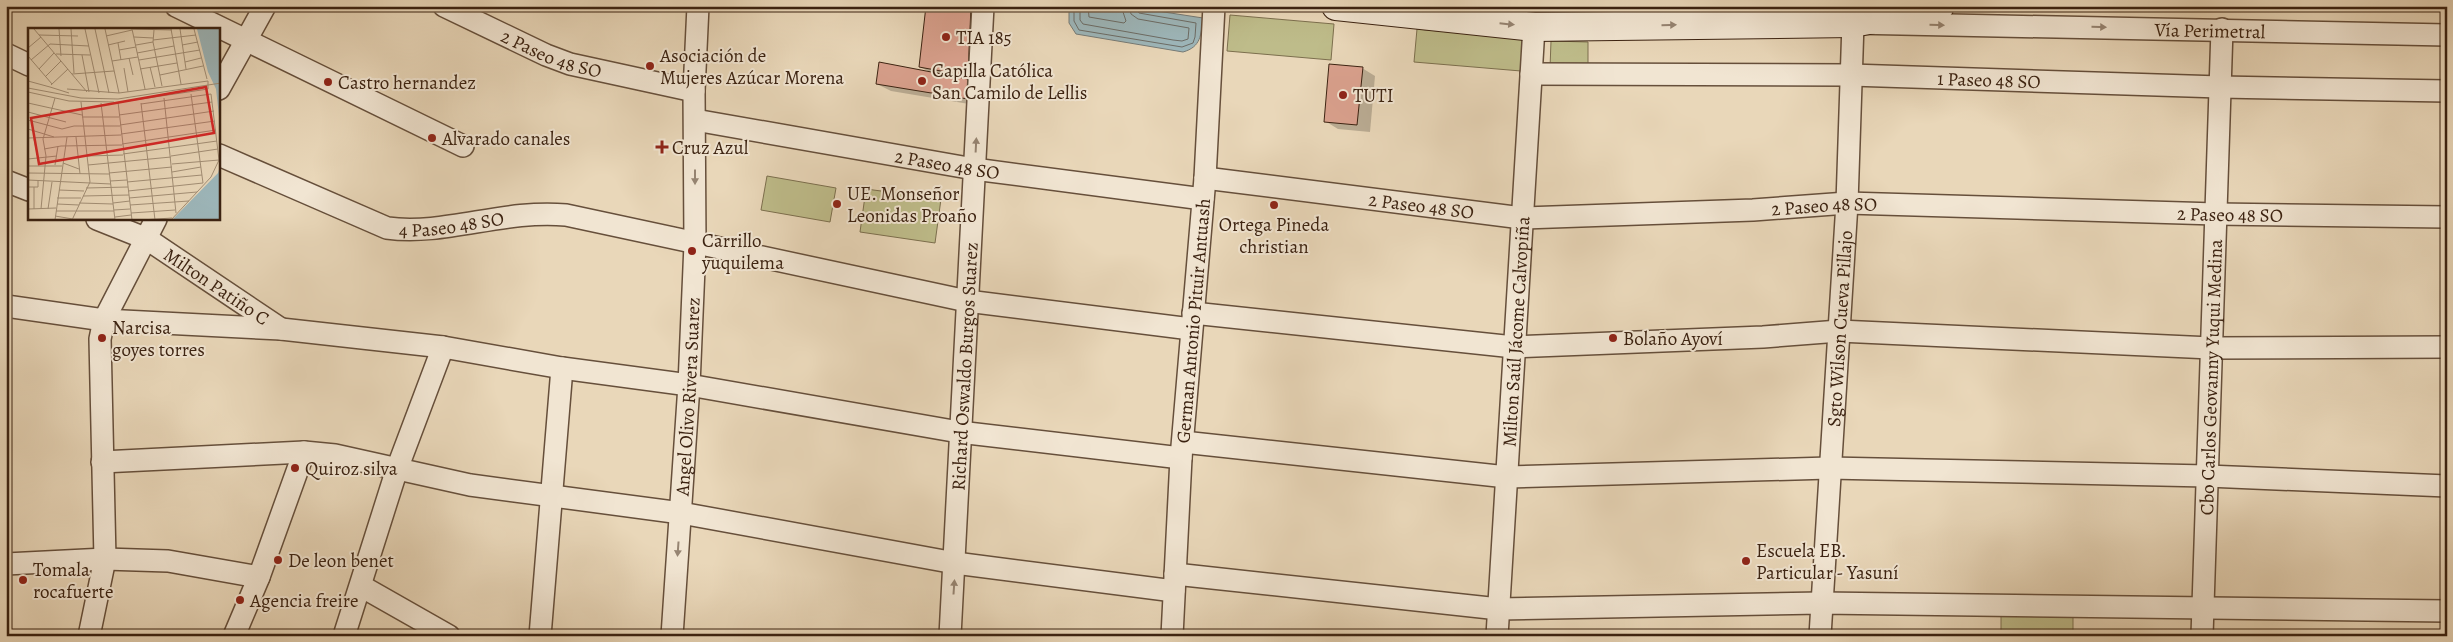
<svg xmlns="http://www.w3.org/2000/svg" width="2453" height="642" viewBox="0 0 2453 642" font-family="Alegreya,serif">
<rect width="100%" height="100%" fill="#e9d7b9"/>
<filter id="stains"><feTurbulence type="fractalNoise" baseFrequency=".004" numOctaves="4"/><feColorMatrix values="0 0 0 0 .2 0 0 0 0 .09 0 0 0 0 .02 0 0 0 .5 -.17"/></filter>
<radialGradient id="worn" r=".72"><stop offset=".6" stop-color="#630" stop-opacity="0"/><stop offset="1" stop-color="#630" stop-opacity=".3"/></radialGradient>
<!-- green -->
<g fill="#bebc8a" stroke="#7c6f4e">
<polygon points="1230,15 1334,24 1331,60 1227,51"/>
<polygon points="1417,29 1524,39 1521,71 1414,62"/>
<polygon points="1551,41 1588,42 1588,69 1550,68"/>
<polygon points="767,176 836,188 830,222 761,210"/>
<polygon points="866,189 941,199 935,243 860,232"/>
<polygon points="2001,615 2073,617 2073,636 2001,636"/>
</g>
<!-- water -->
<path fill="#9db7bb" stroke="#767b77" d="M1069,6H1125L1203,18C1201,35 1201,47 1183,52L1076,34L1069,23Z"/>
<!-- shadow -->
<g fill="#0003">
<polygon points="927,6 989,6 981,106 891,91 877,84 930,72 920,67"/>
<polygon points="1362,68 1375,76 1370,132 1338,129 1325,121"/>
</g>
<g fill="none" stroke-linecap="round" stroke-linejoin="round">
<!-- shore -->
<g stroke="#6c6c66" stroke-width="1">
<polyline points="1074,6 1074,21 1079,30 1182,47 1193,43 1195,37 1196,23 1139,13 1135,6"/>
<polyline points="1080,6 1080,20 1083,24 1173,40 1182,41 1188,39 1189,28 1138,19 1131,14 1129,6"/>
<polyline points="1088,6 1089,17 1124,23 1126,21 1121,6"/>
</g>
</g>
<!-- building -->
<g fill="#daa18e" stroke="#3b2211">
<polygon points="926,6 971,6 968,76 919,67"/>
<polygon points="879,62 968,79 968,99 876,84"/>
<polygon points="1329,64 1363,67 1357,125 1324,122"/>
</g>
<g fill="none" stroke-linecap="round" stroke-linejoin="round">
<!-- street casing -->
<g stroke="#664f3b" stroke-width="24">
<g id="street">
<polyline points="176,6 463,146"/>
<path id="s1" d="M444,6L546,55L570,64L694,91"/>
<polyline points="6,54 29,65"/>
<path id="s2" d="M1531,74L1851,75L2220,87L2447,91"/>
<polyline points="219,89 265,6"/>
<path id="s3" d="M695,120L974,169L1203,199"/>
<path id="s4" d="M219,155L387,228C445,236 504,209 566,215L967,301L1191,329"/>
<path id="s5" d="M1205,178L1522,218L1753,210L1847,203L2216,214L2447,217"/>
<polyline points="6,181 29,190"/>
<path id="s6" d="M97,219L147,239L281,329"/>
<polyline points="6,306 104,320 281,329 443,347 562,368 689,385 959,432 1181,458"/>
<polyline points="1193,313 1514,347 1763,337 1839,331 2211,348 2447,347"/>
<polyline points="1183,442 1507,477 1829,468 2207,476 2447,486"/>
<polyline points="102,462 304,452 335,455 470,485 681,513 955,563 1174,591"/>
<polyline points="6,564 105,559 168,561 259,577"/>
<polyline points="1175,574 1499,609 1821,603 2447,611"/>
<polyline points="361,586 449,636"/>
<polyline points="89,636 105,559 100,339 104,320 156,219"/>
<polyline points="234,636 259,577 304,452"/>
<polyline points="344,636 397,469 443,347"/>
<polyline points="540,636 562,368"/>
<path id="s7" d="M672,636L689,385L695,244L694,91L698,6"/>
<path id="s8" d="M950,636L983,6"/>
<path id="s9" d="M1172,636L1181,458L1205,178L1214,6"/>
<path id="s10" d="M1497,636L1534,27"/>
<path id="s11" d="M1820,636L1847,203L1853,23L2447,35"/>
<path id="s12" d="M2202,636L2222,29"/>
</g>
</g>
<!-- secondary casing -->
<g stroke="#3b2211" stroke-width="30">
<polyline id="secondary" points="1336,6 1534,27 1853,23 1940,6"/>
</g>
<!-- street -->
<use href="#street" stroke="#f1e5d2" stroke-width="21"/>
<!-- secondary -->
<use href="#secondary" stroke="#f1e5d2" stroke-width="28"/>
</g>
<!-- one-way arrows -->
<defs><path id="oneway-solid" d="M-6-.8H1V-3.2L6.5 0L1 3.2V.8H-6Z" transform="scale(1.25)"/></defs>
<g fill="#968472">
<use href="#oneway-solid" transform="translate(1507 24) rotate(6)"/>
<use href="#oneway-solid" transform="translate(1669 25) rotate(-1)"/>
<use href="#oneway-solid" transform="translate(1937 25) rotate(1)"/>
<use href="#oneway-solid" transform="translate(2099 27) rotate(1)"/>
<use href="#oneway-solid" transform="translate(976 145) rotate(-87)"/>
<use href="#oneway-solid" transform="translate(695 177) rotate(90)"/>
<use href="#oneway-solid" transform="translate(678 549) rotate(94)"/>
<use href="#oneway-solid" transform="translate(954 587) rotate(-86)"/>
</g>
<!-- markers -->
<g fill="#8f2418" stroke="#f1e5d2" stroke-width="2">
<circle cx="946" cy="37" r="5"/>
<circle cx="650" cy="66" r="5"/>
<circle cx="922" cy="81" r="5"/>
<circle cx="328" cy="82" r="5"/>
<circle cx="1343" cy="95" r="5"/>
<circle cx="432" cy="138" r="5"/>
<path d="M659.5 139.5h5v5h5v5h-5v5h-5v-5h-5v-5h5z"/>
<circle cx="837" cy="204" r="5"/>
<circle cx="1274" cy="205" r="5"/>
<circle cx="692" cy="251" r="5"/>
<circle cx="102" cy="338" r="5"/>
<circle cx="1613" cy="338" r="5"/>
<circle cx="295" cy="468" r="5"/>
<circle cx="278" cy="560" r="5"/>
<circle cx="1746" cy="561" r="5"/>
<circle cx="23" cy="580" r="5"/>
<circle cx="240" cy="600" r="5"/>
</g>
<g text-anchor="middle" stroke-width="4" stroke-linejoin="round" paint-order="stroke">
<!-- street labels -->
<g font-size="19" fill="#3b2211" stroke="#f1e5d2">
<text dy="7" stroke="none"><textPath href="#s11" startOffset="971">Vía Perimetral</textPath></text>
<text dy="7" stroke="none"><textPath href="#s1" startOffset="118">2 Paseo 48 SO</textPath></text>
<text dy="7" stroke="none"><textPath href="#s2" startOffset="458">1 Paseo 48 SO</textPath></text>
<text dy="7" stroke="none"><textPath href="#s3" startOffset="256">2 Paseo 48 SO</textPath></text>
<text dy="7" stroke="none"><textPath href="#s5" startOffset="218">2 Paseo 48 SO</textPath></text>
<text dy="7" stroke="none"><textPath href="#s5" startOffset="622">2 Paseo 48 SO</textPath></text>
<text dy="7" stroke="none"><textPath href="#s5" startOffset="1028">2 Paseo 48 SO</textPath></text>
<text dy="7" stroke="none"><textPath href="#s4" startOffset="248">4 Paseo 48 SO</textPath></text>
<text dy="7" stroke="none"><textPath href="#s6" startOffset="138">Milton Patiño C</textPath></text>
<text dy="7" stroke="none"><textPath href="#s9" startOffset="316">German Antonio Pituir Antuash</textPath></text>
<text dy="7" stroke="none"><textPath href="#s11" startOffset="308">Sgto Wilson Cueva Pillajo</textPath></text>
<text dy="7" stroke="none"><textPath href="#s10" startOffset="305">Milton Saúl Jácome Calvopiña</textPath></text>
<text dy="7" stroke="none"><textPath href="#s8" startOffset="270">Richard Oswaldo Burgos Suarez</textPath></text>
<text dy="7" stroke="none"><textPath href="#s12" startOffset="259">Cbo Carlos Geovanny Yuqui Medina</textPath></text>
<text dy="7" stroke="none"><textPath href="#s7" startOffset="240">Angel Olivo Rivera Suarez</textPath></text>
</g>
<!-- poi labels -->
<g font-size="19" fill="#3b2211" stroke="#f1e5d2" text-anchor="start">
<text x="956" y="44">TIA 185</text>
<text x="660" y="62">Asociación de<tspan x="660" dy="22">Mujeres Azúcar Morena</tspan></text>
<text x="932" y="77">Capilla Católica<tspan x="932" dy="22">San Camilo de Lellis</tspan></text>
<text x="338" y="89">Castro hernandez</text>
<text x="1353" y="102">TUTI</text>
<text x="442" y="145">Alvarado canales</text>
<text x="672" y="154">Cruz Azul</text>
<text x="847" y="200">UE. Monseñor<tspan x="847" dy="22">Leonidas Proaño</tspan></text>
<text x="1274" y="231" text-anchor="middle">Ortega Pineda<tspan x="1274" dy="22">christian</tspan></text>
<text x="702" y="247">Carrillo<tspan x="702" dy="22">yuquilema</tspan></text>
<text x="112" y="334">Narcisa<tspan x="112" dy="22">goyes torres</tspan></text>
<text x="1623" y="345">Bolaño Ayoví</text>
<text x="305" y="475">Quiroz silva</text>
<text x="1756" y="557">Escuela EB.<tspan x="1756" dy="22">Particular - Yasuní</tspan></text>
<text x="288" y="567">De leon benet</text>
<text x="33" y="576">Tomala<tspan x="33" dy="22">rocafuerte</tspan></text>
<text x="250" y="607">Agencia freire</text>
</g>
</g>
<!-- overview -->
<g transform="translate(28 28)">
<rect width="192" height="192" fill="#e9d7b9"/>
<path d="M169,1H192V97L188,61L180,44ZM192,138V192H144L190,145Z" fill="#9db7bb"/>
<path fill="none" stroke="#a38f76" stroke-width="1" d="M6,1L59,64M31,1L33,28M43,1L46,45M57,1L71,65M67,1L81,65M77,1L91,65M104,1L117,61M105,1L144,2M143,1L153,56M152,1L158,41M166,1L179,51M126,2L125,14L134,58M11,7L50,8M78,8L104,2M106,9L125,10M125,12L168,7M90,15L93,32M80,17L97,13M108,17L125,14M154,17L170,14M0,20L13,9M91,22L108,19M109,25L146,18M28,26L62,27M54,27L61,64M0,28L24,56M101,30L105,47M3,32L22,16L61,18M111,32L172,22M84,33L110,29M157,34L173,30M122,39L127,59M96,40L100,64M11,41L26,25M112,41L149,35M44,46L86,43M132,47L175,38M17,49L33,33M0,53L22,59M23,57L40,41M22,59L41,65M0,60L53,70L90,71L193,55M39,61L91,65L180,53V61L93,74M0,64L41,73L86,74M136,70L148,185M90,74L104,192M0,75L54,87M73,75L87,192M113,75L127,192M113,76L183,66L191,132L183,149L143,192M0,84L38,94M91,87L184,74M54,89H91M0,92L34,101L46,98H92M92,97L186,83M0,101L26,109M93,106L187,93M48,109L52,146M0,110L93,107M6,111L10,130M94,116L188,102M16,121L33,118L94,117M95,126L189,113M59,128L95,127M143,128L190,121M0,131L29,128M35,135L51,141M144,136L191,132M27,137L30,118M60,137L143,129M0,138H34M144,144L173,139M0,145L81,146M81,145L144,139M0,152L83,156M82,153L99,152M99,154L174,147M0,159H10V153M58,160L100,159M31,162L56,163M100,163L175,155L163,66M55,168L101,167M29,170H53M101,170L169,164M51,175L85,176M85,175L102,173M29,176L51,177M102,177L161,173M0,181L28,180M6,181V159M13,181L18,128L15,111L27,70M20,181L24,154M86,182L102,181M28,183H86M103,185L147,182M27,188L45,191M87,189L103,187M45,191H87M27,192L39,109M44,192L62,154L53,74M113,192L144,190"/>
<path fill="#d62828" fill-opacity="0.15" stroke="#d62828" stroke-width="2.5" d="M178,59L186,105L11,136L3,90Z"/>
<rect width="192" height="192" fill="none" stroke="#3b2211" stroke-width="2.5"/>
</g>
<!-- margin -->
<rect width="2453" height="642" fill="none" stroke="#e9d7b9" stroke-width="25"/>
<rect x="8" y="8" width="2438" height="627" fill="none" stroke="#3b2211" stroke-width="2.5"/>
<rect x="12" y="12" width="2428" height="617" fill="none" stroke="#3b2211"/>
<rect width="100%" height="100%" filter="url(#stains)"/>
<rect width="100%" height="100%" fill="url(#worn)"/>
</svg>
